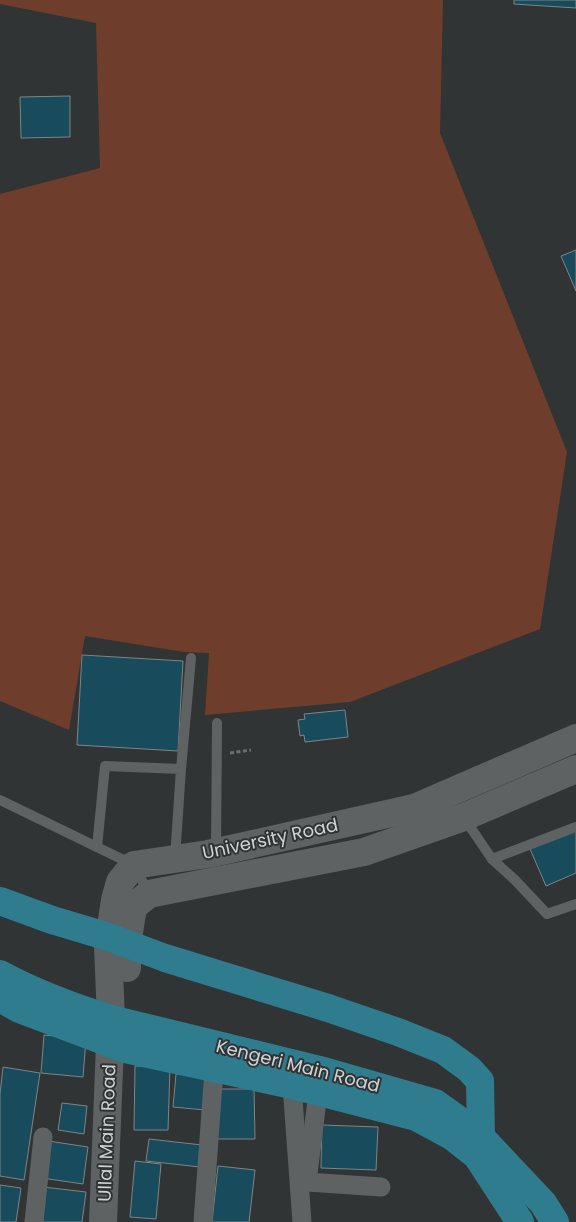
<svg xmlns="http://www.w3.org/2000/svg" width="576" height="1222" viewBox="0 0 576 1222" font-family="Poppins,sans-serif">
<rect width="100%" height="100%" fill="#303435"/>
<!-- green -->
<polygon fill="#6f3d2b" points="0,0 443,0 440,133 567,452 540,629 350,702 205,715 209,653 184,652 85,636 69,730 0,701 0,194 100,168 96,23 0,4"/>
<!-- building -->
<g fill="#184b5b" stroke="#808485">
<polygon points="514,0 576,0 576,8 514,4"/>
<polygon points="70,96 70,137 21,138 20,97"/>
<polygon points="576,250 576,291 561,256"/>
<polygon points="82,655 183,661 178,751 77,745"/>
<polygon points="345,710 348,737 305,742 304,735 300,736 298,720 305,719 304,714"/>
<polygon points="576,829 576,873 546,886 530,849"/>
<polygon points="44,1035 86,1039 83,1077 41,1073"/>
<polygon points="135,1066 170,1067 168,1130 134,1130"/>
<polygon points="3,1067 40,1073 24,1180 0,1176 0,1094"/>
<polygon points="176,1074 208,1077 205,1110 173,1107"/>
<polygon points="216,1089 254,1089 255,1139 216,1139"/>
<polygon points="62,1103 87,1106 84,1134 58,1130"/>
<polygon points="322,1125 378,1127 376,1170 321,1168"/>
<polygon points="149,1139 202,1145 200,1167 146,1161"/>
<polygon points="48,1141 88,1147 83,1184 42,1178"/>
<polygon points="135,1161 161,1164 156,1219 130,1217"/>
<polygon points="218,1166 255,1170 249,1222 212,1222"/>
<polygon points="0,1185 21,1188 16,1222 0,1222"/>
<polygon points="43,1187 86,1192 82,1222 39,1222"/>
</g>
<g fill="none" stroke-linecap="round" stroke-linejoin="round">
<!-- path -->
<polyline stroke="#6c6f70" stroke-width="3" stroke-dasharray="4 2.5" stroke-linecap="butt" points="230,753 251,750"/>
<!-- lane -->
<g stroke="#5e6263" stroke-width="10">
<polyline points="181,769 191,658"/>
<polyline points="0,800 134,865 149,894"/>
<polyline points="464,818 492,859 515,880 547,914 576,904"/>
<polyline points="97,847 105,766 181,769 175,858"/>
<polyline points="216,852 217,723"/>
<polyline points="492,859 576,827"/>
</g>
<!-- street -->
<g stroke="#5e6263" stroke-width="19">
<polyline points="292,1085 302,1222"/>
<polyline points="318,1092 307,1182 381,1187"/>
<polyline points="34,1222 43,1137"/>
<polyline points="203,1222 214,1070"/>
</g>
<!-- secondary -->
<g stroke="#5e6263" stroke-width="28">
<polyline points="127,968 127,945 133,907 149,894 364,852 464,817 576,769"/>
<polyline points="103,1222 111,1019 108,946 115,900 120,882 134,865 208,854 414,808 576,738"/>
</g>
<!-- primary -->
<g stroke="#2f7c8f" stroke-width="28">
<polyline points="0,901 52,920 109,937 165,958 328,1008 398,1032 443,1050 469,1069 480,1081 481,1136 473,1145"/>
<path d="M0,974C35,993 73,1007 111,1019L320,1070L435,1103L477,1133L543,1203L555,1222"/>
<polyline points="0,998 19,1009 125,1049 292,1085 416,1117 453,1137 477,1156 520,1222"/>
</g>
</g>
<g text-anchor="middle" stroke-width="4" stroke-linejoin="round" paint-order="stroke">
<!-- street labels -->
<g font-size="18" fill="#d0d2d3" stroke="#303435">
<text transform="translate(270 839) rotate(-12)" y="6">University Road</text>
<text transform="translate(298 1066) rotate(14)" y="6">Kengeri Main Road</text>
<text transform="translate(107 1133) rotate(-88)" y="6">Ullal Main Road</text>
</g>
</g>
</svg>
